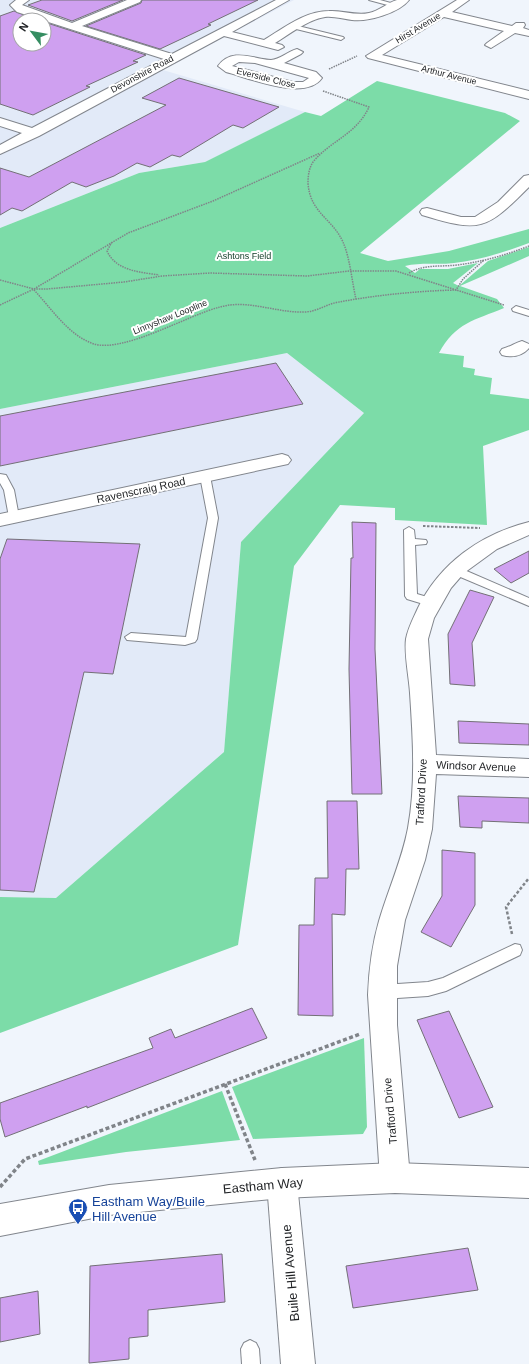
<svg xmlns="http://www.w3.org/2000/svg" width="529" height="1364" viewBox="0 0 529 1364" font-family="Arial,sans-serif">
<rect width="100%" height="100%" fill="#f0f5fc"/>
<!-- built -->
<g fill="#e2eaf8" fill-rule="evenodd">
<path d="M0,0H294L163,70L305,112L205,162L139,173L0,228ZM20,20H44V44H20Z"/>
<polygon points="287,353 364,413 241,542 224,752 56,898 0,897 0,409"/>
</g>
<!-- green -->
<g fill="#7cdca8">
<path d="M377,81L505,113L520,121L360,253L388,261L449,251L529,229V243C506,252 479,260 454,263C438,265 421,262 405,266L415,273L420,269H448L478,263L453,283L459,286L488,261L529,247V256L460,286L497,299L504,308C475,320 455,323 439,353L464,356L463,367L475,369L474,375L492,378L490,394L529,399V430L483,446L487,525L395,520V508L340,505L294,566L238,945L0,1033V897L56,898L224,752L241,542L364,413L287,353L0,409V228L139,173L205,162L305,112L321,116Z"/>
<polygon points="364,1038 367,1127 363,1134 253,1139 232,1087"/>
<polygon points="222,1091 240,1140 126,1152 39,1165 38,1161"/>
</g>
<!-- building -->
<g fill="#cfa0f0" stroke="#737076">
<polygon points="42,0 123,0 72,21 28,5"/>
<polygon points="142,0 258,0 208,24 211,25 160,49 86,26 141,3"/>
<polygon points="14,11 37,20 20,20 20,44 44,44 44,22 146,55 133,61 138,62 86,86 90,87 33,115 0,104 0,16"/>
<polygon points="179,78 279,107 243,128 233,125 180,157 172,155 150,167 137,163 114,176 86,187 72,182 22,211 12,208 0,215 0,168 29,177 166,105 142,98"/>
<polygon points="276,363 303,404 0,466 0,416"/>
<polygon points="352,522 376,523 375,649 382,794 352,794 349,669 351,558 353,558"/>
<polygon points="7,539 140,544 113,674 84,672 34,892 0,890 0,559"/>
<polygon points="529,551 529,573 511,583 494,569"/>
<polygon points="470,590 494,597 472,643 475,686 450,684 448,634"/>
<polygon points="458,721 529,724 529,745 459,743"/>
<polygon points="458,796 529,798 529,823 482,821 482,828 460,827"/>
<polygon points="327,801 357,801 359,869 346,869 345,915 332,914 333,1016 298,1015 299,925 314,925 315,878 328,878"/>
<polygon points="442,850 475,853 475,905 451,947 421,932 442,896"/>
<polygon points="252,1008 267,1038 87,1108 87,1106 5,1137 0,1119 0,1103 153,1048 149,1038 171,1029 175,1038"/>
<polygon points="449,1011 493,1107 459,1118 417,1020"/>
<polygon points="468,1248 478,1290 353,1308 346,1266"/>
<polygon points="222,1254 225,1302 148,1310 148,1336 129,1338 129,1359 89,1363 90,1266"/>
<polygon points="38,1291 40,1334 0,1342 0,1298"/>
</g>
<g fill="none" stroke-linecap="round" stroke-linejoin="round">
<!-- service casing -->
<g stroke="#82868d" stroke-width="2">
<g id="service">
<polygon points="369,0 380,0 398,5 395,7"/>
<polygon points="294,25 343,37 344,38 341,40 292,28 291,27"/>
<polygon points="516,306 529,310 529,316 513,311 512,309"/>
<polygon points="205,473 210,476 218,518 197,639 195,642 185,645 127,640 125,637 131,633 186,637 208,518 200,476"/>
<polygon points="0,474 6,475 14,490 19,517 18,519 10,519 9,517 4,490 0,483"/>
<polygon points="409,527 414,530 415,539 426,540 427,542 426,544 415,545 417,594 434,599 436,602 434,605 430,606 407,599 405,596 404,530"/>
<polygon points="455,566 529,598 529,606 451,573 450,570"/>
<polygon points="515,944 520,945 522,950 520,955 446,991 428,996 382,999 377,997 375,992 377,987 382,985 428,982 443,978"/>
<polygon points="250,1340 256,1343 259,1349 260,1364 242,1364 241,1349 244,1343"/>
</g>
</g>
<!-- minor casing -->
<g stroke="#82868d" stroke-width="2">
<g id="minor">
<path d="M16,0H29L22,5L72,23L127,0H141L140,2L82,26L172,54L276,0H289L232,32L264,40C284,28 305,11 329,11C342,10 355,16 369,13C379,11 387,3 397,0C400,0 406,0 409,0C399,13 368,22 352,20C343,19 334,16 325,17C307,20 290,34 275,43L282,45L284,47L278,50L224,36L39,136L0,154V145L22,133L0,126V118L32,128L164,59L17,12L10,5Z"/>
<polygon points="457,0 469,0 452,12 512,26 516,23 524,23 525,25 523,28 529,30 529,36 515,33 491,48 485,45 487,43 504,31 444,17 382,55 529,91 529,99 368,58 366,56"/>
<path d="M297,49L303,52L301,54L284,63L316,72L322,78C305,102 249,78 226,72L218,66C232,47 253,59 271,60C279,60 289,51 297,49ZM239,62L255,63L309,78L303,82H293L232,66Z"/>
<path d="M529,175V187C486,230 481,233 422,215L420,212L422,209L427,208L461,217H475L498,202L524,176Z"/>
<path d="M522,341L529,344V348C522,356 513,358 502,355L500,352L502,349C510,347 515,343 522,341Z"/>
<polygon points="282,454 288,456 291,460 288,464 0,526 0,514"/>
<path d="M529,522V535L497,549L464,573L451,588L434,618L428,639L436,755L529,759V777L436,774L432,829L425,860L405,920L397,966V1025L410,1178L406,1189L395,1193L384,1189L380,1178L368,995C369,970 372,945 379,921C388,890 402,860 408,828C416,784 413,738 410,693C409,677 404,654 406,639C408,628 414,617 418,608C440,563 481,534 529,522Z"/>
<polygon points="282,1168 293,1172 297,1183 315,1364 281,1364 267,1183 271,1172"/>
</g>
</g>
<!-- tertiary casing -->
<g stroke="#82868d" stroke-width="2">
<polygon id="tertiary" points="395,1163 529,1168 529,1198 395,1193 282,1198 109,1215 0,1236 0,1204 109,1185 282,1168"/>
</g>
<!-- path-far3 -->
<g stroke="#808489" stroke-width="1.5" stroke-dasharray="1.5 1" stroke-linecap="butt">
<polyline points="329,69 357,56"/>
<path d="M323,91L369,107C356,135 331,140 313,162C309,168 308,176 308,183C310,213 332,218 343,242C350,258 352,282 356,299"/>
<path d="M112,242L107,251C116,271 140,272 159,275"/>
<path d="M409,273C424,264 440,267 457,265C482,262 506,255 529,246"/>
<polyline points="0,280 34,289 47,289 124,282 162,276 210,273 307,276 349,271 396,271 504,305"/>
<path d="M34,290C51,308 69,336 94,344C124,353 188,315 220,307C248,299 276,313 304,312C317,312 326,304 339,302C377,295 417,291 456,290L463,279L484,260"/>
<polyline points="0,305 34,289 128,233 213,201 320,153"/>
</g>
<!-- path-far2 -->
<polyline stroke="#808489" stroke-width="2" stroke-dasharray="2.5 1.5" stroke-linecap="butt" points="423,526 480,528"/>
<!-- path-far1 -->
<polyline stroke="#808489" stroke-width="2.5" stroke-dasharray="3 2" stroke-linecap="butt" points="512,934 506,907 529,878"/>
<!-- path -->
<g stroke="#808489" stroke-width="3.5" stroke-dasharray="4 2.5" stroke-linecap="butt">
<polyline points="225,1084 255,1160"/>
<polyline points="0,1187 25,1159 360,1034"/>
</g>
<!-- service -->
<use href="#service" fill="#fff" fill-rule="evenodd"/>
<!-- minor -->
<use href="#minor" fill="#fff" fill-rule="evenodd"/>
<!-- tertiary -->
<use href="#tertiary" fill="#fff" fill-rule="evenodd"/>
</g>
<!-- icons -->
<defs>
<g id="bus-pin" transform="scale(1)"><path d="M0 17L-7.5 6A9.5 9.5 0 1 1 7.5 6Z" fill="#1a4fb4" stroke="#fff"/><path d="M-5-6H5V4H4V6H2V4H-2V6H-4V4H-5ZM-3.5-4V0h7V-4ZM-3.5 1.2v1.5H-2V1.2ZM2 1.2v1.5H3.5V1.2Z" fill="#fff"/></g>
</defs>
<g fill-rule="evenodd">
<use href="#bus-pin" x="78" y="1208"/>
</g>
<g text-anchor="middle" stroke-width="4" stroke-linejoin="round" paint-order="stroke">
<!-- far-street labels -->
<g font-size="9" fill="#1e2023" stroke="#fff">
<text transform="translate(418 28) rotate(-31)" y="3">Hirst Avenue</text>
<text transform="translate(142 74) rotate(-28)" y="3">Devonshire Road</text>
<text transform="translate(449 75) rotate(14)" y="3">Arthur Avenue</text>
<text transform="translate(266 78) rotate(14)" y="3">Everside Close</text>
<text transform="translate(170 317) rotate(-22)" y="3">Linnyshaw Loopline</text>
</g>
<!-- far-park labels -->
<g font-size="9" fill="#0d3924" stroke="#fff">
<text x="244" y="259">Ashtons Field</text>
</g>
<!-- street labels -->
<g font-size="11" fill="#1e2023" stroke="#fff">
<text transform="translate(141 490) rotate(-12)" y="4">Ravenscraig Road</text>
<text transform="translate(476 766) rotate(2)" y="4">Windsor Avenue</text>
<text transform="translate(421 792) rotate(-87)" y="4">Trafford Drive</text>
<text transform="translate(390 1111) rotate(-95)" y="4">Trafford Drive</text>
</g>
<!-- near-street labels -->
<g font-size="13" fill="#1e2023" stroke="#fff">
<text transform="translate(263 1185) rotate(-5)" y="5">Eastham Way</text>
<text transform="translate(290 1273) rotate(-95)" y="5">Buile Hill Avenue</text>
</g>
<!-- near-transit labels -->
<g font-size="13" fill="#164399" stroke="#fff" text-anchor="start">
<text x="92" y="1206">Eastham Way/Buile<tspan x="92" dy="15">Hill Avenue</tspan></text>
</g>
</g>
<!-- north arrow -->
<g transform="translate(32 32) rotate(302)"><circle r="19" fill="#ffffff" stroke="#a5a6a7"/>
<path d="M0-3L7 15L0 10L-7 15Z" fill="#358d61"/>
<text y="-6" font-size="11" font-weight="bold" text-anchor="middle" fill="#1e2023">N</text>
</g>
</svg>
